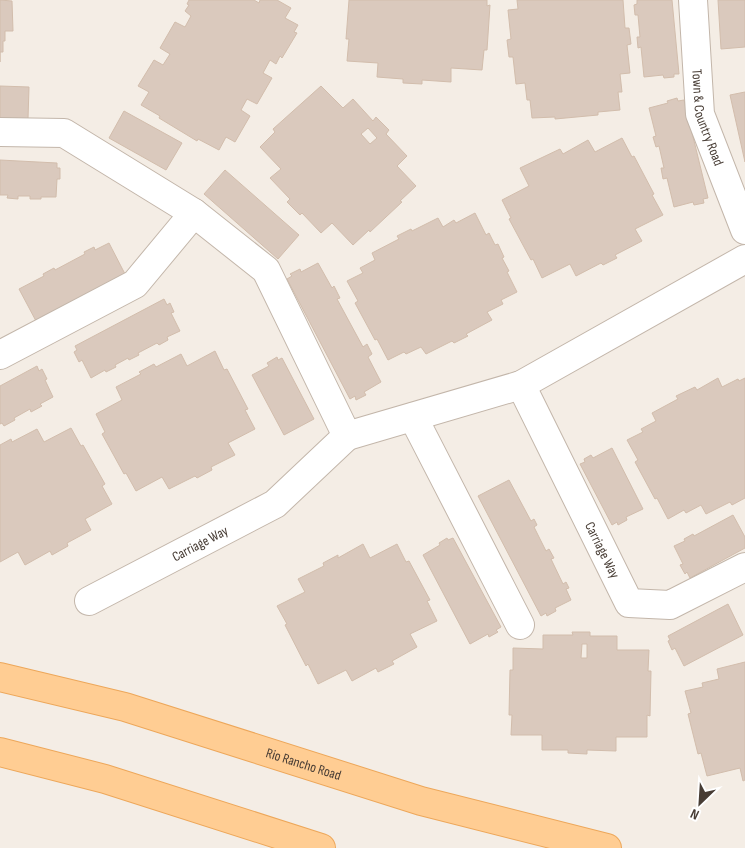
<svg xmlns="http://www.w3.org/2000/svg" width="745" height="848" viewBox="0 0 745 848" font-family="'Sofia Sans Condensed',sans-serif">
<rect width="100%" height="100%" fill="#f4ede5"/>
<!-- building -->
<g fill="#dac9bd" stroke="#d2bdac" fill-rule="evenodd">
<polygon points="0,0 12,1 13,31 5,31 5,41 3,41 3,52 0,52 0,62"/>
<polygon points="189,0 254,0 259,3 260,0 277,0 291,8 285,18 298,25 294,32 297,33 282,58 280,56 276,64 270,60 263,73 272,78 257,104 247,99 241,110 250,116 235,142 226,137 219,150 198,139 197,141 159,118 160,116 141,105 149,92 138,86 154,60 163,65 170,54 160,48 175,22 185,27 191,16 185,11 189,5 187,4"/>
<polygon points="349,0 487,0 487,6 490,5 487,50 484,50 482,70 451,68 451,82 422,80 422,84 403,83 403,79 377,77 378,63 347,61 349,39 346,39"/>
<polygon points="517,0 623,0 625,28 629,28 631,44 627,45 630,73 620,74 622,92 618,92 620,110 598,112 598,115 555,119 555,117 532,118 530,100 527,100 525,83 516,84 513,57 509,57 507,40 511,39 508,10 518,9"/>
<polygon points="637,0 672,0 679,74 674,74 674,77 664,78 663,75 644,77 641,47 638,48 637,37 640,37 638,15 635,15 634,5 637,4"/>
<polygon points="718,0 745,0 745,47 721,49"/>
<polygon points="0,86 29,87 28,119 0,118"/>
<path d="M321,86L343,108L353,99L373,121L376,117L389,130L386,134L407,156L397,166L416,186L400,201L402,202L370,232L369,230L353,245L332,223L321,233L302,213L300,215L287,202L290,199L270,178L281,169L260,147L275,132L273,129ZM368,128L377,138L370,144L361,134Z"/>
<polygon points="745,92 745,162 730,95"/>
<polygon points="677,98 678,101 684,100 708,198 703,199 704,203 694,205 693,202 674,207 667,178 663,179 661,168 664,168 659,146 656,147 653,137 656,136 649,108 668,103 667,101"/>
<polygon points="124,111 182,143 166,170 109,138"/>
<polygon points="622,138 632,157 634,156 654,194 652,195 663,215 635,229 642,241 615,255 617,258 603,265 601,263 576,276 570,264 542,278 533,259 531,260 509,219 511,218 502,200 529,186 520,168 560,149 563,154 588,140 595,152"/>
<polygon points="0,160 57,163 57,168 60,168 60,179 57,179 56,197 41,197 41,199 30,199 30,196 18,196 18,199 7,198 8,195 0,195"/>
<polygon points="225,170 299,235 278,259 204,194"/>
<polygon points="475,213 486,235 489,233 495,245 498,244 504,257 502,258 509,271 507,272 517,292 501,300 503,304 487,312 492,320 466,334 468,336 454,343 452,341 426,354 421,347 406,354 404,352 388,360 377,339 375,340 355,303 358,301 347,281 363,273 360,268 375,260 372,253 399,239 397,236 411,229 412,231 438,218 443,227 454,220 456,223"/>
<polygon points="109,243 125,274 36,321 19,289 44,276 43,274 54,268 55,270 85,254 84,252 94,247 95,250"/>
<polygon points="318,263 332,288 334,286 340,298 337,299 363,347 367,344 372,354 368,357 381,382 364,392 366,395 356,400 355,396 350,399 287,279 292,276 290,274 300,269 301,272"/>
<polygon points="164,299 167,305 170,303 174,312 171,313 180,331 167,337 168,340 159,345 157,343 138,353 139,355 129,360 128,358 115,365 116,367 106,372 105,370 91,378 82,360 79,362 74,352 77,350 75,346"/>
<polygon points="215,351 224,370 227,369 248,409 245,410 255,429 228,443 235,455 211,467 212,470 197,478 195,476 169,489 162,477 136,491 126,473 124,474 102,434 105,432 96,414 122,400 116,387 141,374 139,372 154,364 156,367 181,354 187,366"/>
<polygon points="277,357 278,360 282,358 314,419 284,435 252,375 269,366 267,363"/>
<polygon points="37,366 39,371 42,369 47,379 45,380 53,397 40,404 42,406 31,412 30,409 14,418 15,420 4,426 2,423 0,424 0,386"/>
<polygon points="718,378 722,387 738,379 739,381 745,378 745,498 732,505 730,502 706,514 701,505 686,513 684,510 668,519 657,498 655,499 635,462 638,460 627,440 643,432 641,429 656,421 652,413 678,399 676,396 695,387 697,390"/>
<polygon points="71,428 81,446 83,445 105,484 102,486 112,504 85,519 91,530 67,543 68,546 52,555 50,551 25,565 18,552 0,562 0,445 11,439 12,442 37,429 44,442"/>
<polygon points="612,448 643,509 626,517 627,520 618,525 617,522 612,525 580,464 585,462 584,459 591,455 593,458"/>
<polygon points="509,480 531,521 534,519 537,525 534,527 546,551 549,549 554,558 551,559 563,584 566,582 569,588 566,589 571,600 555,608 556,611 547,616 546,613 541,616 478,496"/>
<polygon points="733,515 745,537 745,548 690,578 687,572 685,574 680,565 683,564 674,546 685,541 684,539 693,534 694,536"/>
<polygon points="447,538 448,540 453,538 501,627 496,630 498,632 489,637 488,634 470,644 423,555 440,545 439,543"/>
<polygon points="363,544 370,558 397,544 406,562 409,561 430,600 427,601 437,621 410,634 417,647 392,661 394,664 378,672 376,668 352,681 346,670 318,684 308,664 306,666 285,625 287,624 277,606 305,592 298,579 324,566 323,563 338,555 338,558"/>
<polygon points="728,604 743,635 684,666 675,648 672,650 668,641 670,640 668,636"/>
<path d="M572,632H590V636H617V650H649L648,671H651L650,716L647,715V737H616V751L587,750V754L568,753V750H542V735H511L512,715H509L510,670H513V648L543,649V635H573ZM582,644H587V658H581Z"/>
<polygon points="745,662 745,780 743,781 740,768 707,776 701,753 698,754 688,714 691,713 685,691 703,687 702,683 719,679 717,669"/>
</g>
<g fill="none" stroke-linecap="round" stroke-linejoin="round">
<!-- minor casing -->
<g stroke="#c3b6aa" stroke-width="30">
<g id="minor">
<path id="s1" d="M693,0L700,114L745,230"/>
<polyline points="0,132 64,133 194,213 266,270 347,436 521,385 745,259"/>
<polyline points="0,355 135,284 194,213"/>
<path id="s2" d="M521,385L629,603L670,605L745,567"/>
<polyline points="413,417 520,625"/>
<path id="s3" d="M89,601L275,504L347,436"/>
</g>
</g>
<!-- primary casing -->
<g stroke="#eda75a" stroke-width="30">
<g id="primary">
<path id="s4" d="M0,677L125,707L421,801L607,848"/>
<polyline points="0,752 105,779 321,848"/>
</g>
</g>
<!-- minor -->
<use href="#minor" stroke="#fff" stroke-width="28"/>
<!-- primary -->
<use href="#primary" stroke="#ffcd93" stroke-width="28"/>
</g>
<g text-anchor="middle" stroke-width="4" stroke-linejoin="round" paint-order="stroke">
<!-- street labels -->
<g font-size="14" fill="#473c34" stroke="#fff">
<text dy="5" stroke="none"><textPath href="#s1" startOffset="119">Town &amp; Country Road</textPath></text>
<text dy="5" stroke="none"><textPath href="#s3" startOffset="125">Carriage Way</textPath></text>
<text dy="5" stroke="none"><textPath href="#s2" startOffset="184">Carriage Way</textPath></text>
<text dy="5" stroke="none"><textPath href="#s4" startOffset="316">Rio Rancho Road</textPath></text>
</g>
</g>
<!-- north arrow -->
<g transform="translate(700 803) rotate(205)" stroke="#ffffff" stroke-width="4" paint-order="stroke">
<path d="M0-4L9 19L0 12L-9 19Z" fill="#473c34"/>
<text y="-8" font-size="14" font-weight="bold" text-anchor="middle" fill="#473c34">N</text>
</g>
</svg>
